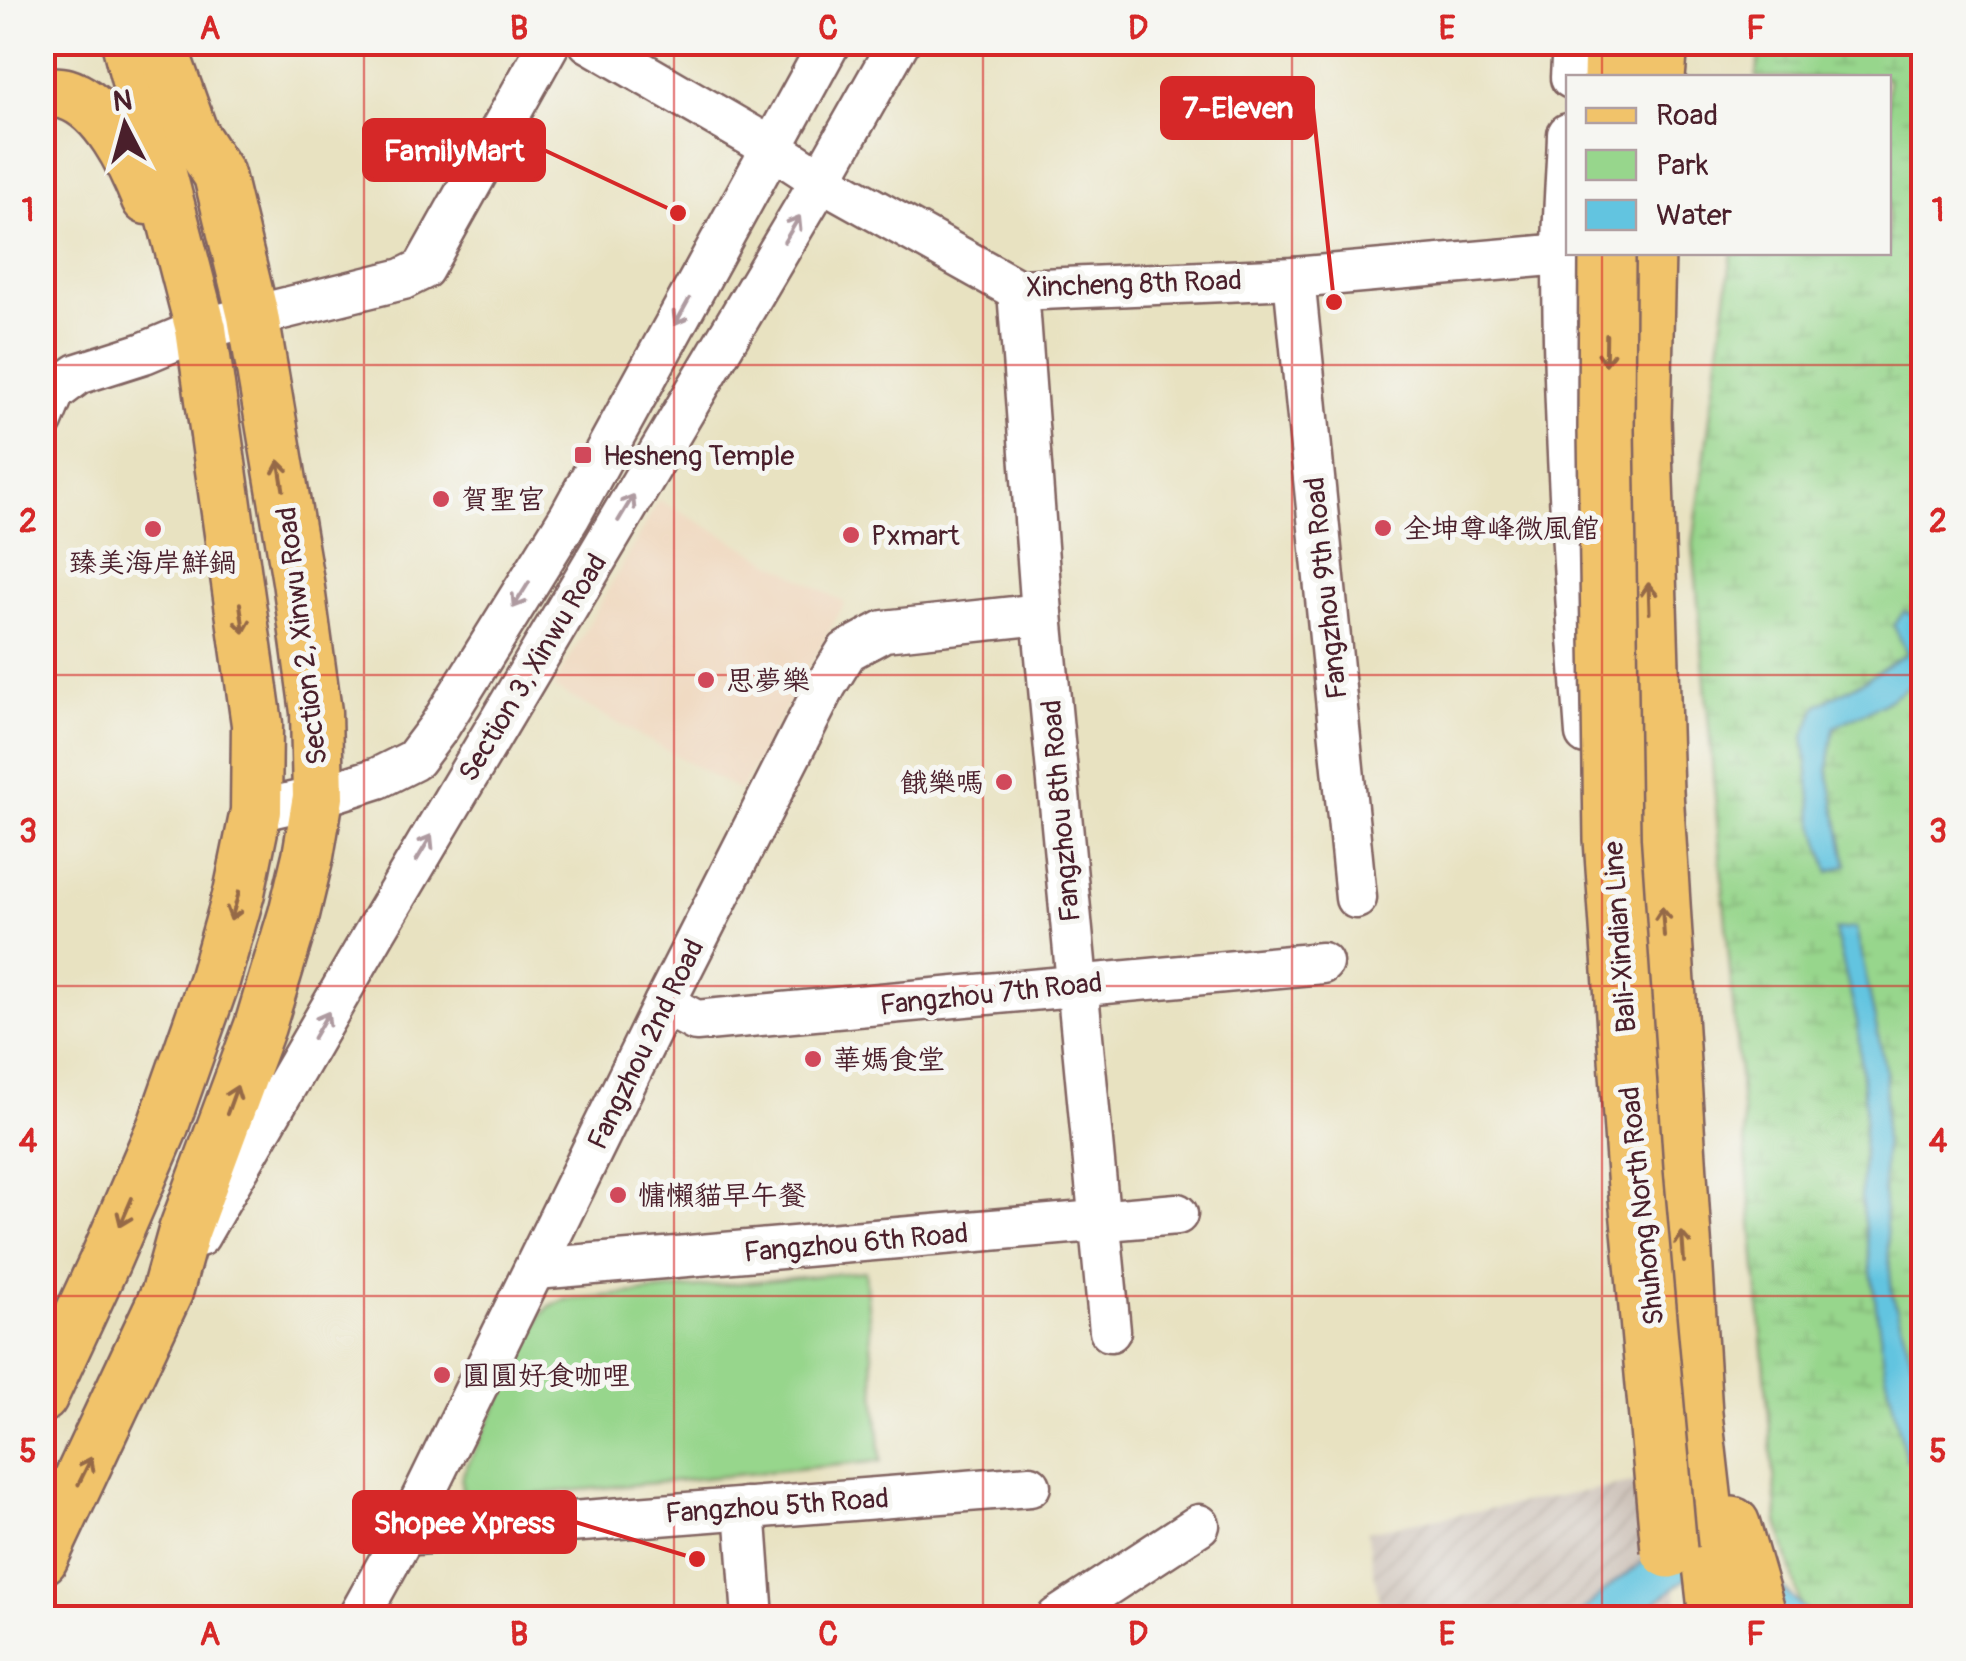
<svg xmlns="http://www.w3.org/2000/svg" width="1966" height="1661" viewBox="0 0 1966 1661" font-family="Pangolin,'LXGW WenKai TC',sans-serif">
<defs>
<pattern id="industrial-furrows" width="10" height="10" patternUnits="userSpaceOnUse" patternTransform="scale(2.5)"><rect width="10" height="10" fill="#cdc2b9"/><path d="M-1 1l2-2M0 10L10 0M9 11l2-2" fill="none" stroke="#b2a69f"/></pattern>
<pattern id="wetland-marsh" width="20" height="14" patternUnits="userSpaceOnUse" patternTransform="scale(2.5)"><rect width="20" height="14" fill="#97d68c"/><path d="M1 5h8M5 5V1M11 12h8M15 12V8" fill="none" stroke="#84b779"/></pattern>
</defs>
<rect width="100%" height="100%" fill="#f6f6f2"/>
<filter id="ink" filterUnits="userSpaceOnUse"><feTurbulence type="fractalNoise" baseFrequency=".01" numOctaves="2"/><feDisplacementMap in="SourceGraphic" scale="20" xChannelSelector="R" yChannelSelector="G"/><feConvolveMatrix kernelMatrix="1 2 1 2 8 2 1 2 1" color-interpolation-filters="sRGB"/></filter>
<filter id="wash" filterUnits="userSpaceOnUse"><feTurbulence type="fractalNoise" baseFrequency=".0048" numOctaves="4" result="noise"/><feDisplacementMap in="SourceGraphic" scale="40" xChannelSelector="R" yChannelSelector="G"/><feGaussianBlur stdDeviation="2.25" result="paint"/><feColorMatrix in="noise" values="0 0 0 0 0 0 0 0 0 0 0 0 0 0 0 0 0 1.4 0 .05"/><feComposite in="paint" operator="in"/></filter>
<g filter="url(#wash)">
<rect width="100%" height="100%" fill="#e8e2c1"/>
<!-- built -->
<polygon fill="#efd6bb" points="659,500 845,603 740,791 553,687"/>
<!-- industrial -->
<polygon fill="url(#industrial-furrows)" points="1654,1479 1680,1618 1382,1618 1367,1531"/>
<!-- green -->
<path fill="#97d68c" stroke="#707a5c" stroke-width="2.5" d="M865,1271L881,1461L475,1500C462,1494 460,1489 462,1476L542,1314L550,1306L564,1300Z"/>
<!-- wetland -->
<polygon fill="url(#wetland-marsh)" stroke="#707a5c" stroke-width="2.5" points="1761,43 1923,43 1923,1618 1804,1618 1778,1522 1693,544 1732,253 1888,252 1888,78 1756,77"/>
<!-- water -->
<g fill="#62c4e0" stroke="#567286" stroke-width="2.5">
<polygon points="1904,611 1921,618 1924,626 1923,676 1882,704 1834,727 1828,770 1847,865 1829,872 1813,817 1804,736 1818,705 1865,680 1907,653 1894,626"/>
<polygon points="1856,928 1886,1073 1883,1192 1892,1293 1912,1361 1923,1365 1923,1456 1906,1460 1885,1369 1861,1200 1865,1109 1857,1021 1835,930"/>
<polygon points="1744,1551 1813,1618 1787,1618 1740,1574 1699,1568 1636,1618 1575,1618 1616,1581 1645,1561"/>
</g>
</g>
<g filter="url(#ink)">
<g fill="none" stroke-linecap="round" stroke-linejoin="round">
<!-- minor casing -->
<g stroke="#816360" stroke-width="45">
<g id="minor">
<polyline points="589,42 772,148 821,180 1018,290 1294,278 1563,254"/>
<polyline points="1571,78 1573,42"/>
<path d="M1568,134C1567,174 1563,215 1563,255C1563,415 1574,575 1586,734"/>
<polyline points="1294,278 1356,898"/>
<polyline points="1018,290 1042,614 1110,1331"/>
<polyline points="42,421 54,392 78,374 144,353 201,329 403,279 423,269 550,42"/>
<polyline points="256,811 318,797 378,778 414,760 439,727 570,516 830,42"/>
<polyline points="664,1004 696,1021 1322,963"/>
<polyline points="199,1236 375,932 821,180 899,42"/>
<polyline points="536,1269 1177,1214"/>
<polyline points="745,1508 753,1618"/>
<polyline points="404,1535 1030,1486"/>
<polyline points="358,1618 404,1535 664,1004 826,685 847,651 884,631 1042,614"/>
<polyline points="1057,1618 1199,1525"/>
</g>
</g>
<!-- major casing -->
<g stroke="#816360" stroke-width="55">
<g id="major">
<path d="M42,92C50,93 59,92 66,94C106,106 133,164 147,199"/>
<polyline points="42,1397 104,1263 163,1126 214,981 239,893 256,811 257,724 201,329 127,42"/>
<polyline points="42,1559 167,1292 184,1231 260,1026 294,914 308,856 318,797 316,712 298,581 253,316 219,175 193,135 160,42"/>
</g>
</g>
<!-- highway casing -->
<g stroke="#816360" stroke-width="60">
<g id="highway">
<polyline points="1611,78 1612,42"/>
<polyline points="1657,78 1660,42"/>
<polyline points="1647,252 1643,417 1655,792 1694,1414 1717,1618"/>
<polyline points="1732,1525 1759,1618"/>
</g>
</g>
<!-- minor -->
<use href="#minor" stroke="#fff" stroke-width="40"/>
<!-- major -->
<use href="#major" stroke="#f1c36a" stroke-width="50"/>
<!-- highway -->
<use href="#highway" stroke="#f1c36a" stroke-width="55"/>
<!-- highway-bridge casing -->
<g stroke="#816360" stroke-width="60" stroke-linecap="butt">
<polyline id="highway-bridge" points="1607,252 1606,429 1612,839 1635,1175 1669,1550"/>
</g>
<!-- highway-bridge -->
<use href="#highway-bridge" stroke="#f1c36a" stroke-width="55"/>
</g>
<!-- one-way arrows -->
<defs><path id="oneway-shaft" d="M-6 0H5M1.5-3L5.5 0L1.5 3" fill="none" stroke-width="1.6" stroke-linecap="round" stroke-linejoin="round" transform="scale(2.5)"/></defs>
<g stroke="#ae9aa0">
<use href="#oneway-shaft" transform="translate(792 229) rotate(-59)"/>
<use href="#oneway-shaft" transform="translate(682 312) rotate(119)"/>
<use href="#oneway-shaft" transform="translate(626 508) rotate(-59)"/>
<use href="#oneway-shaft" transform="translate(521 595) rotate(122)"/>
<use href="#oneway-shaft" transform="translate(424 848) rotate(-59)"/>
<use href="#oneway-shaft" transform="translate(321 1025) rotate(-60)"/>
</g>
<g stroke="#956947">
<use href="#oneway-shaft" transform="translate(1606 350) rotate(91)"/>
<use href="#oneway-shaft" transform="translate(281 475) rotate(-99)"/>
<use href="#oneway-shaft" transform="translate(1649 598) rotate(-92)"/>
<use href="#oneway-shaft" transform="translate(242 618) rotate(82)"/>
<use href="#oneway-shaft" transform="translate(235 906) rotate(106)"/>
<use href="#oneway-shaft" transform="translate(1663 922) rotate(-94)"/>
<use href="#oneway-shaft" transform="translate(232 1100) rotate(-70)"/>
<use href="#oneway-shaft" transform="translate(126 1212) rotate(113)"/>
<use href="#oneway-shaft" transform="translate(1683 1247) rotate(-94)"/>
<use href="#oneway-shaft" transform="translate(85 1471) rotate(-64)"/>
</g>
</g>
<!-- grid -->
<path fill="none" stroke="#d62828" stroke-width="2.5" stroke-opacity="0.55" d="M364,42V1618M674,42V1618M983,42V1618M1292,42V1618M1602,42V78M1602,252V1618M42,365H1924M42,675H1924M42,986H1924M42,1296H1924"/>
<!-- markers -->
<g fill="#d1495b" stroke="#f6f6f2" stroke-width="4">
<rect x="573" y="445" width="20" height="20" rx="5"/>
<circle cx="441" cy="499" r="10"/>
<circle cx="1383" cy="528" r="10"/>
<circle cx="153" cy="529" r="10"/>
<circle cx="851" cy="535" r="10"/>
<circle cx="706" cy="680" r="10"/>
<circle cx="1004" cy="782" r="10"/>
<circle cx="813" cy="1059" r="10"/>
<circle cx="618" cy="1195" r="10"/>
<circle cx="442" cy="1375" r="10"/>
</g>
<g text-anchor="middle" stroke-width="10" stroke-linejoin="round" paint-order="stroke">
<!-- street labels -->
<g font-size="28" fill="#4a1f2b" stroke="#f6f6f2">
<text transform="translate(1134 283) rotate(-2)" y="10">Xincheng 8th Road</text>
<text transform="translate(1325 588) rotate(-96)" y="10">Fangzhou 9th Road</text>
<text transform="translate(301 636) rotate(-97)" y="10">Section 2, Xinwu Road</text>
<text transform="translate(532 667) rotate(-59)" y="10">Section 3, Xinwu Road</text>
<text transform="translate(1060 811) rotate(-95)" y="10">Fangzhou 8th Road</text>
<text transform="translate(1619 937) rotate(-94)" y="10">Bali-Xindian Line</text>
<text transform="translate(991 993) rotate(-6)" y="10">Fangzhou 7th Road</text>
<text transform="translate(645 1044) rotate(-64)" y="10">Fangzhou 2nd Road</text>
<text transform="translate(1641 1206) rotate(-96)" y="10">Shuhong North Road</text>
<text transform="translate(856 1242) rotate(-5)" y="10">Fangzhou 6th Road</text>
<text transform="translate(777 1505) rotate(-4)" y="10">Fangzhou 5th Road</text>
</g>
<!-- poi labels -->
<g font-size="28" fill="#4a1f2b" stroke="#f6f6f2" text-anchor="start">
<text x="603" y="465">Hesheng Temple</text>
<text x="461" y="509">賀聖宮</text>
<text x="1403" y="538">全坤尊峰微風館</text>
<text x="871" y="545">Pxmart</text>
<text x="153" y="572" text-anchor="middle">臻美海岸鮮鍋</text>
<text x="726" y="690">思夢樂</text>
<text x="984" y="792" text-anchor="end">餓樂嗎</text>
<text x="833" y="1069">華媽食堂</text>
<text x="638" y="1205">慵懶貓早午餐</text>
<text x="462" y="1385">圓圓好食咖哩</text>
</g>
</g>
<!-- callouts -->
<path fill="none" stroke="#d62828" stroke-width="4" d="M1334 302L1313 108M678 213L544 150M697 1559L575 1522"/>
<g fill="#d62828" stroke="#f6f6f2" stroke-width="4">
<circle cx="1334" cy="302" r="10"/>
<circle cx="678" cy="213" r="10"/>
<circle cx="697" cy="1559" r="10"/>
</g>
<g fill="#d62828" stroke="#d62828" stroke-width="4">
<rect x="1162" y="78" width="151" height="60" rx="10"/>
<rect x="364" y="120" width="180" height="60" rx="10"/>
<rect x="354" y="1492" width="221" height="60" rx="10"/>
</g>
<g font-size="30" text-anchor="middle" font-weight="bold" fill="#fff">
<text x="1238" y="118">7-Eleven</text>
<text x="454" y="161">FamilyMart</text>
<text x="464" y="1533">Shopee Xpress</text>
</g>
<!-- margin -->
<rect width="1966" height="1661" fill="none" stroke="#f6f6f2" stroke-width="110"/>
<!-- legend -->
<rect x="1566" y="75" width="325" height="180" fill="#f6f6f2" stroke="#b1a0a2" stroke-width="2.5"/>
<rect x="1586" y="108" width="50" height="15" fill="#f1c36a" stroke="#b1a0a2" stroke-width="2.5"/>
<text x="1656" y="125" font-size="30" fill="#4a1f2b">Road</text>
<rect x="1586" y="150" width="50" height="30" fill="#97d68c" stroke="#b1a0a2" stroke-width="2.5"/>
<text x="1656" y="175" font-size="30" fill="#4a1f2b">Park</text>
<rect x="1586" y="200" width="50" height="30" fill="#62c4e0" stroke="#b1a0a2" stroke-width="2.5"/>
<text x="1656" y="225" font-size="30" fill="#4a1f2b">Water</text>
<!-- north arrow -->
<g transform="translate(125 125) rotate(354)" stroke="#f6f6f2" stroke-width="8" paint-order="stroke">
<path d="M0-8L18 38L0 25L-18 38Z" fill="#4a1f2b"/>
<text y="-15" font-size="28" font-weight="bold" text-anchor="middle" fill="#4a1f2b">N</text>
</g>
<rect x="55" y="55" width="1856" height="1551" fill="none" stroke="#d62828" stroke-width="4"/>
<g font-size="32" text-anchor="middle" font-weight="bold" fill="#d62828">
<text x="210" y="39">A</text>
<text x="519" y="39">B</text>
<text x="828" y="39">C</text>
<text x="1138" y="39">D</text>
<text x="1447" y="39">E</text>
<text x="1756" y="39">F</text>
<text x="28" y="221">1</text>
<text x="1938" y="221">1</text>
<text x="28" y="532">2</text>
<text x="1938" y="532">2</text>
<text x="28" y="842">3</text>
<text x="1938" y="842">3</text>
<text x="28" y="1152">4</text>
<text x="1938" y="1152">4</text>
<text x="28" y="1462">5</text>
<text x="1938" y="1462">5</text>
<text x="210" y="1645">A</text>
<text x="519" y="1645">B</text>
<text x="828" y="1645">C</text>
<text x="1138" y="1645">D</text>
<text x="1447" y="1645">E</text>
<text x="1756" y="1645">F</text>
</g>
</svg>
